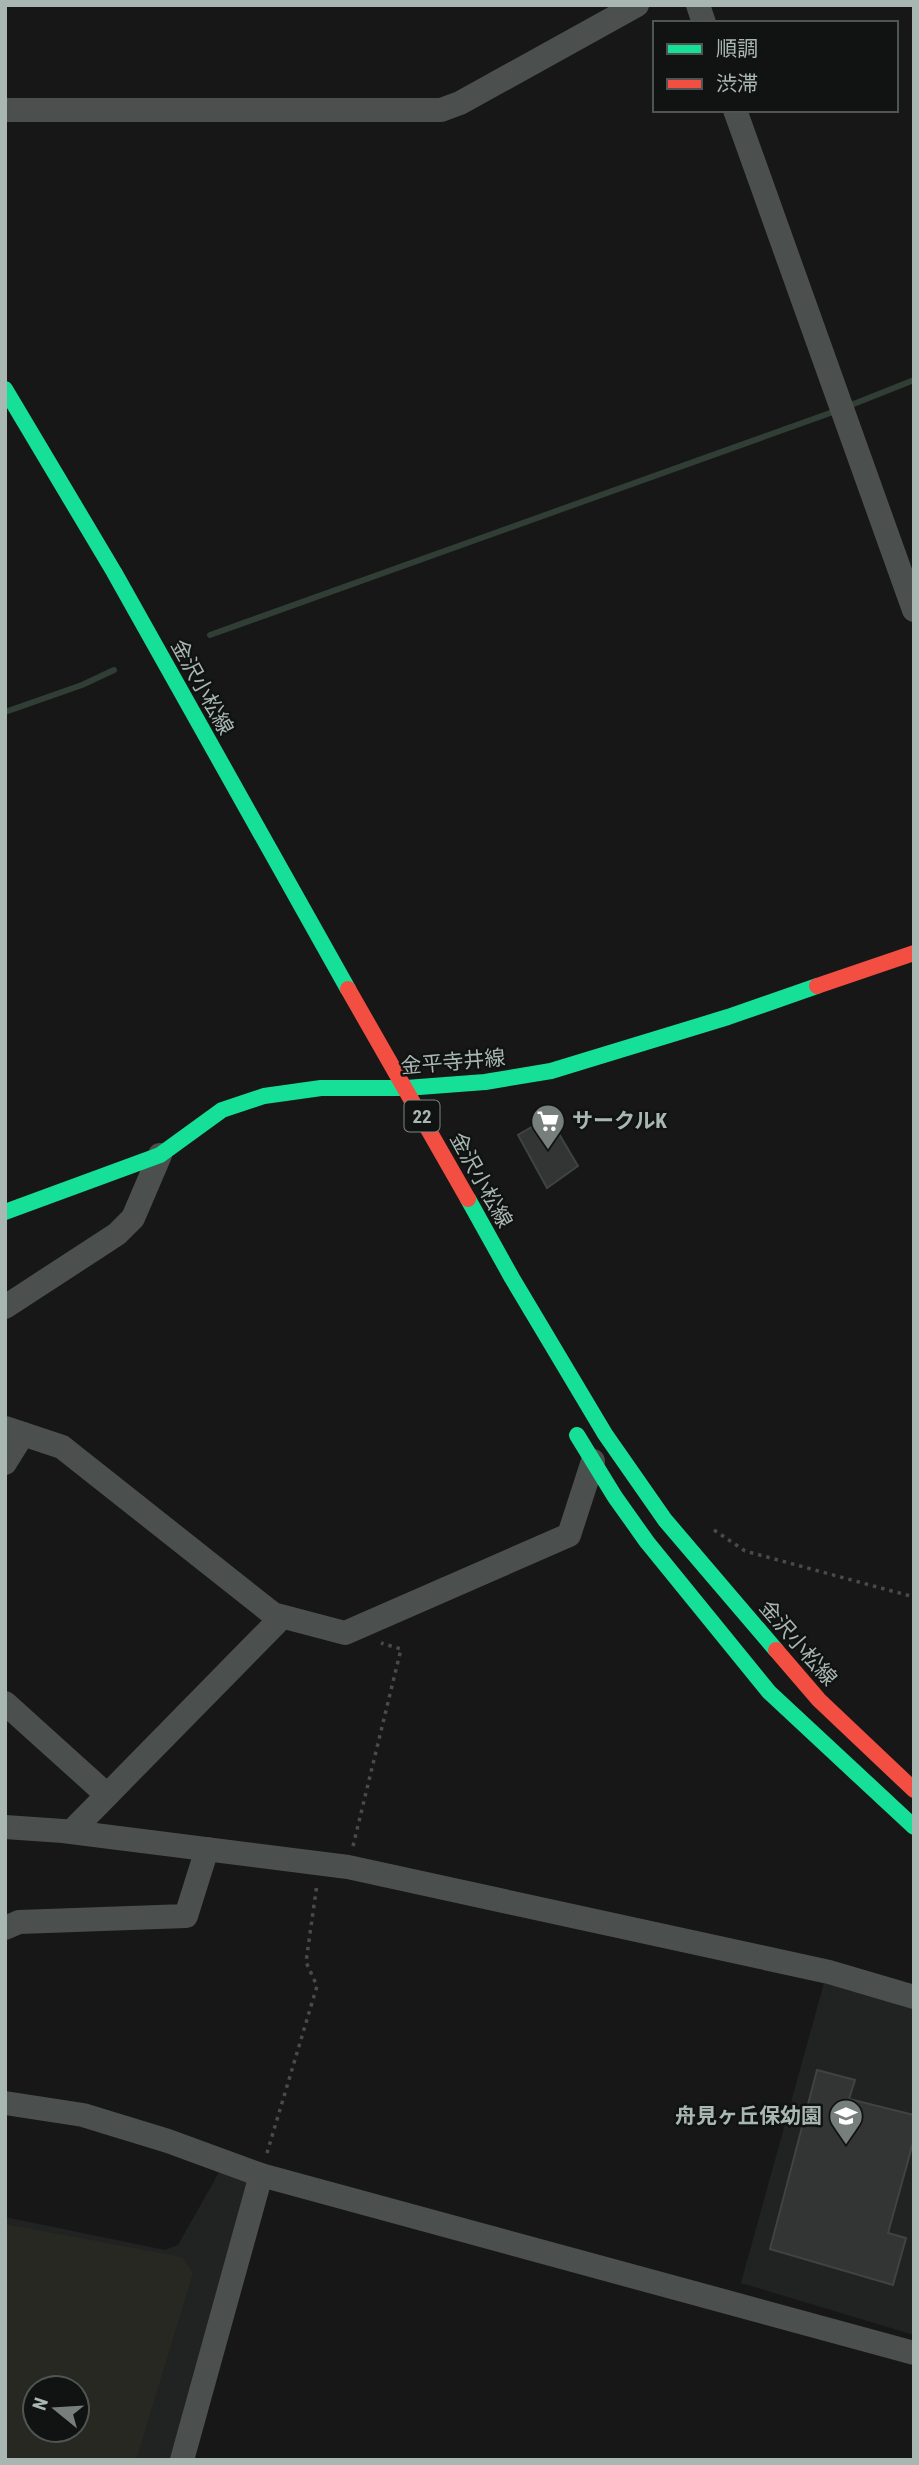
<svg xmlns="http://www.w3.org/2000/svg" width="919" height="2465" viewBox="0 0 919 2465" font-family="'Roboto Condensed','Noto Sans JP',sans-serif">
<rect width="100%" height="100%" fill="#171717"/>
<!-- built -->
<g fill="#212323" fill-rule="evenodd">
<polygon points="824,1983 914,2008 914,2335 741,2283"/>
<path d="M221,2169L253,2180L178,2460H5V2217L165,2250L178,2245ZM35,2388H77V2430H35Z"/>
</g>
<!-- green -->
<path fill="#272821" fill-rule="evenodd" d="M5,2224L182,2257L193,2273L136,2460H5ZM35,2388H77V2430H35Z"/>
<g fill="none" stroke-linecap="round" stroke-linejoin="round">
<!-- stream -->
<g stroke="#303e36" stroke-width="6">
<polyline points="851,405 914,380"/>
<polyline points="210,635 833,412"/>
<polyline points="5,712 82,685 114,670"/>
</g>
</g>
<!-- building -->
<g fill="#333434" stroke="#3f4342" stroke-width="2">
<polygon points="549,1117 578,1166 547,1188 518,1135"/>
<polygon points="817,2070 855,2080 849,2099 914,2115 914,2139 888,2233 906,2238 893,2285 770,2249"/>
</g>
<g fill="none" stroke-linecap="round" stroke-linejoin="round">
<!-- path -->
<g stroke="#474b49" stroke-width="3.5" stroke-dasharray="3.5 5" stroke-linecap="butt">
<polyline points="714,1530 745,1551 914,1597"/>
<polyline points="353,1846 401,1649 381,1643"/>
<polyline points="267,2153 317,1986 306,1962 317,1884"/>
</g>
<!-- street -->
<g stroke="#4b504f" stroke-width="24">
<polyline points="698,5 704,23"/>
<polyline points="5,110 441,110 460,103 637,5"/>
<polyline points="735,110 914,610"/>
<polyline points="5,1307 117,1234 133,1218 160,1155"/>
<polyline points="5,1428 62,1447 273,1614 345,1633 569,1535 593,1461"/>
<polyline points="5,1463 23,1434"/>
<polyline points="5,1703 107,1795"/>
<polyline points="5,1827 63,1831 348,1867 829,1972 914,1997"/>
<polyline points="71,1832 282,1617"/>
<polyline points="5,1928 19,1922 186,1916 207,1849"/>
<polyline points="5,2103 83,2115 168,2141 261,2175 914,2353"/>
<polyline points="182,2460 261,2175"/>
</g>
<!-- fast -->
<g stroke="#16e098" stroke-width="16">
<polyline points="5,389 114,572 348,989"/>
<polyline points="468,1199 512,1278 605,1434 665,1520 776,1650"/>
<polyline points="5,1212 160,1155 222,1110 264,1096 321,1088 406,1088 485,1082 551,1071 728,1017 817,986"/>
<polyline points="577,1435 615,1497 647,1542 769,1692 914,1827"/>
</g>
<!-- jam -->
<g stroke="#f24e42" stroke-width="16">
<polyline points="817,986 914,953"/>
<polyline points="348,989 468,1199"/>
<polyline points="776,1650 819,1700 914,1790"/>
</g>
</g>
<!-- icons -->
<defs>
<g id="supermarket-pin" transform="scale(1.75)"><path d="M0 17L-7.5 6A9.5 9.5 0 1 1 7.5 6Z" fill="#767f7c" stroke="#111313"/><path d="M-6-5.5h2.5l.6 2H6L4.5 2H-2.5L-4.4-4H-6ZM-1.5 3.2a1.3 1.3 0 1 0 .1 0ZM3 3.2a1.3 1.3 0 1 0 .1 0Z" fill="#fff"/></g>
<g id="school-pin" transform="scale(1.75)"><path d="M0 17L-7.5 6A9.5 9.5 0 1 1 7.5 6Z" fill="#767f7c" stroke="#111313"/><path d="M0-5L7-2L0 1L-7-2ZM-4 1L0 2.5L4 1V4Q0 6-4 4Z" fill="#fff"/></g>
</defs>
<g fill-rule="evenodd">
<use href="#supermarket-pin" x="548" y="1121"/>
<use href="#school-pin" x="846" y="2116"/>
</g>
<g text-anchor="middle" stroke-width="5" stroke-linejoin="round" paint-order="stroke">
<!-- shield labels -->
<rect fill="#111313" stroke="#7b8682" stroke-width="2" x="404.5" y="1100.5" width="35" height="31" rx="5"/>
<g font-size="19" font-weight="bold" fill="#a9b7b2">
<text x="422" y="1123">22</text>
</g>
<!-- street labels -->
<g font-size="21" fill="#a9b7b2" stroke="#111313">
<text transform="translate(202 687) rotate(61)" y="7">金沢小松線</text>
<text transform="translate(453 1062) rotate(-5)" y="7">金平寺井線</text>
<text transform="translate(481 1180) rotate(61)" y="7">金沢小松線</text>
<text transform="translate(798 1643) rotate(49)" y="7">金沢小松線</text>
</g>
<!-- poi labels -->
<g font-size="21" font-weight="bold" fill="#a9b7b2" stroke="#111313" text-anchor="start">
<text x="572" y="1128">サークルK</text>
<text x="822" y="2123" text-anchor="end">舟見ヶ丘保幼園</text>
</g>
</g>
<!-- border -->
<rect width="919" height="2465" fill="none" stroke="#a9b7b2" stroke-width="14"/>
<!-- legend -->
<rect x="653" y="21" width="245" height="91" fill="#111313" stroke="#4e5553" stroke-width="2"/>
<rect x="667" y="44" width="35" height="10" fill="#16e098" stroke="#4e5553" stroke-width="2"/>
<text x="716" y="56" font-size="21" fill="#a9b7b2">順調</text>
<rect x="667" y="79" width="35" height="10" fill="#f24e42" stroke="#4e5553" stroke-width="2"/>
<text x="716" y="91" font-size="21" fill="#a9b7b2">渋滞</text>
<!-- north arrow -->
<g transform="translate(56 2409) rotate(288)"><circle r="33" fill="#111313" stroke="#4e5553" stroke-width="2"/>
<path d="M0-5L12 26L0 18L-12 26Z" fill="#767f7c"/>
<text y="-10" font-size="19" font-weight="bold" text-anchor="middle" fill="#a9b7b2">N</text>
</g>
</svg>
